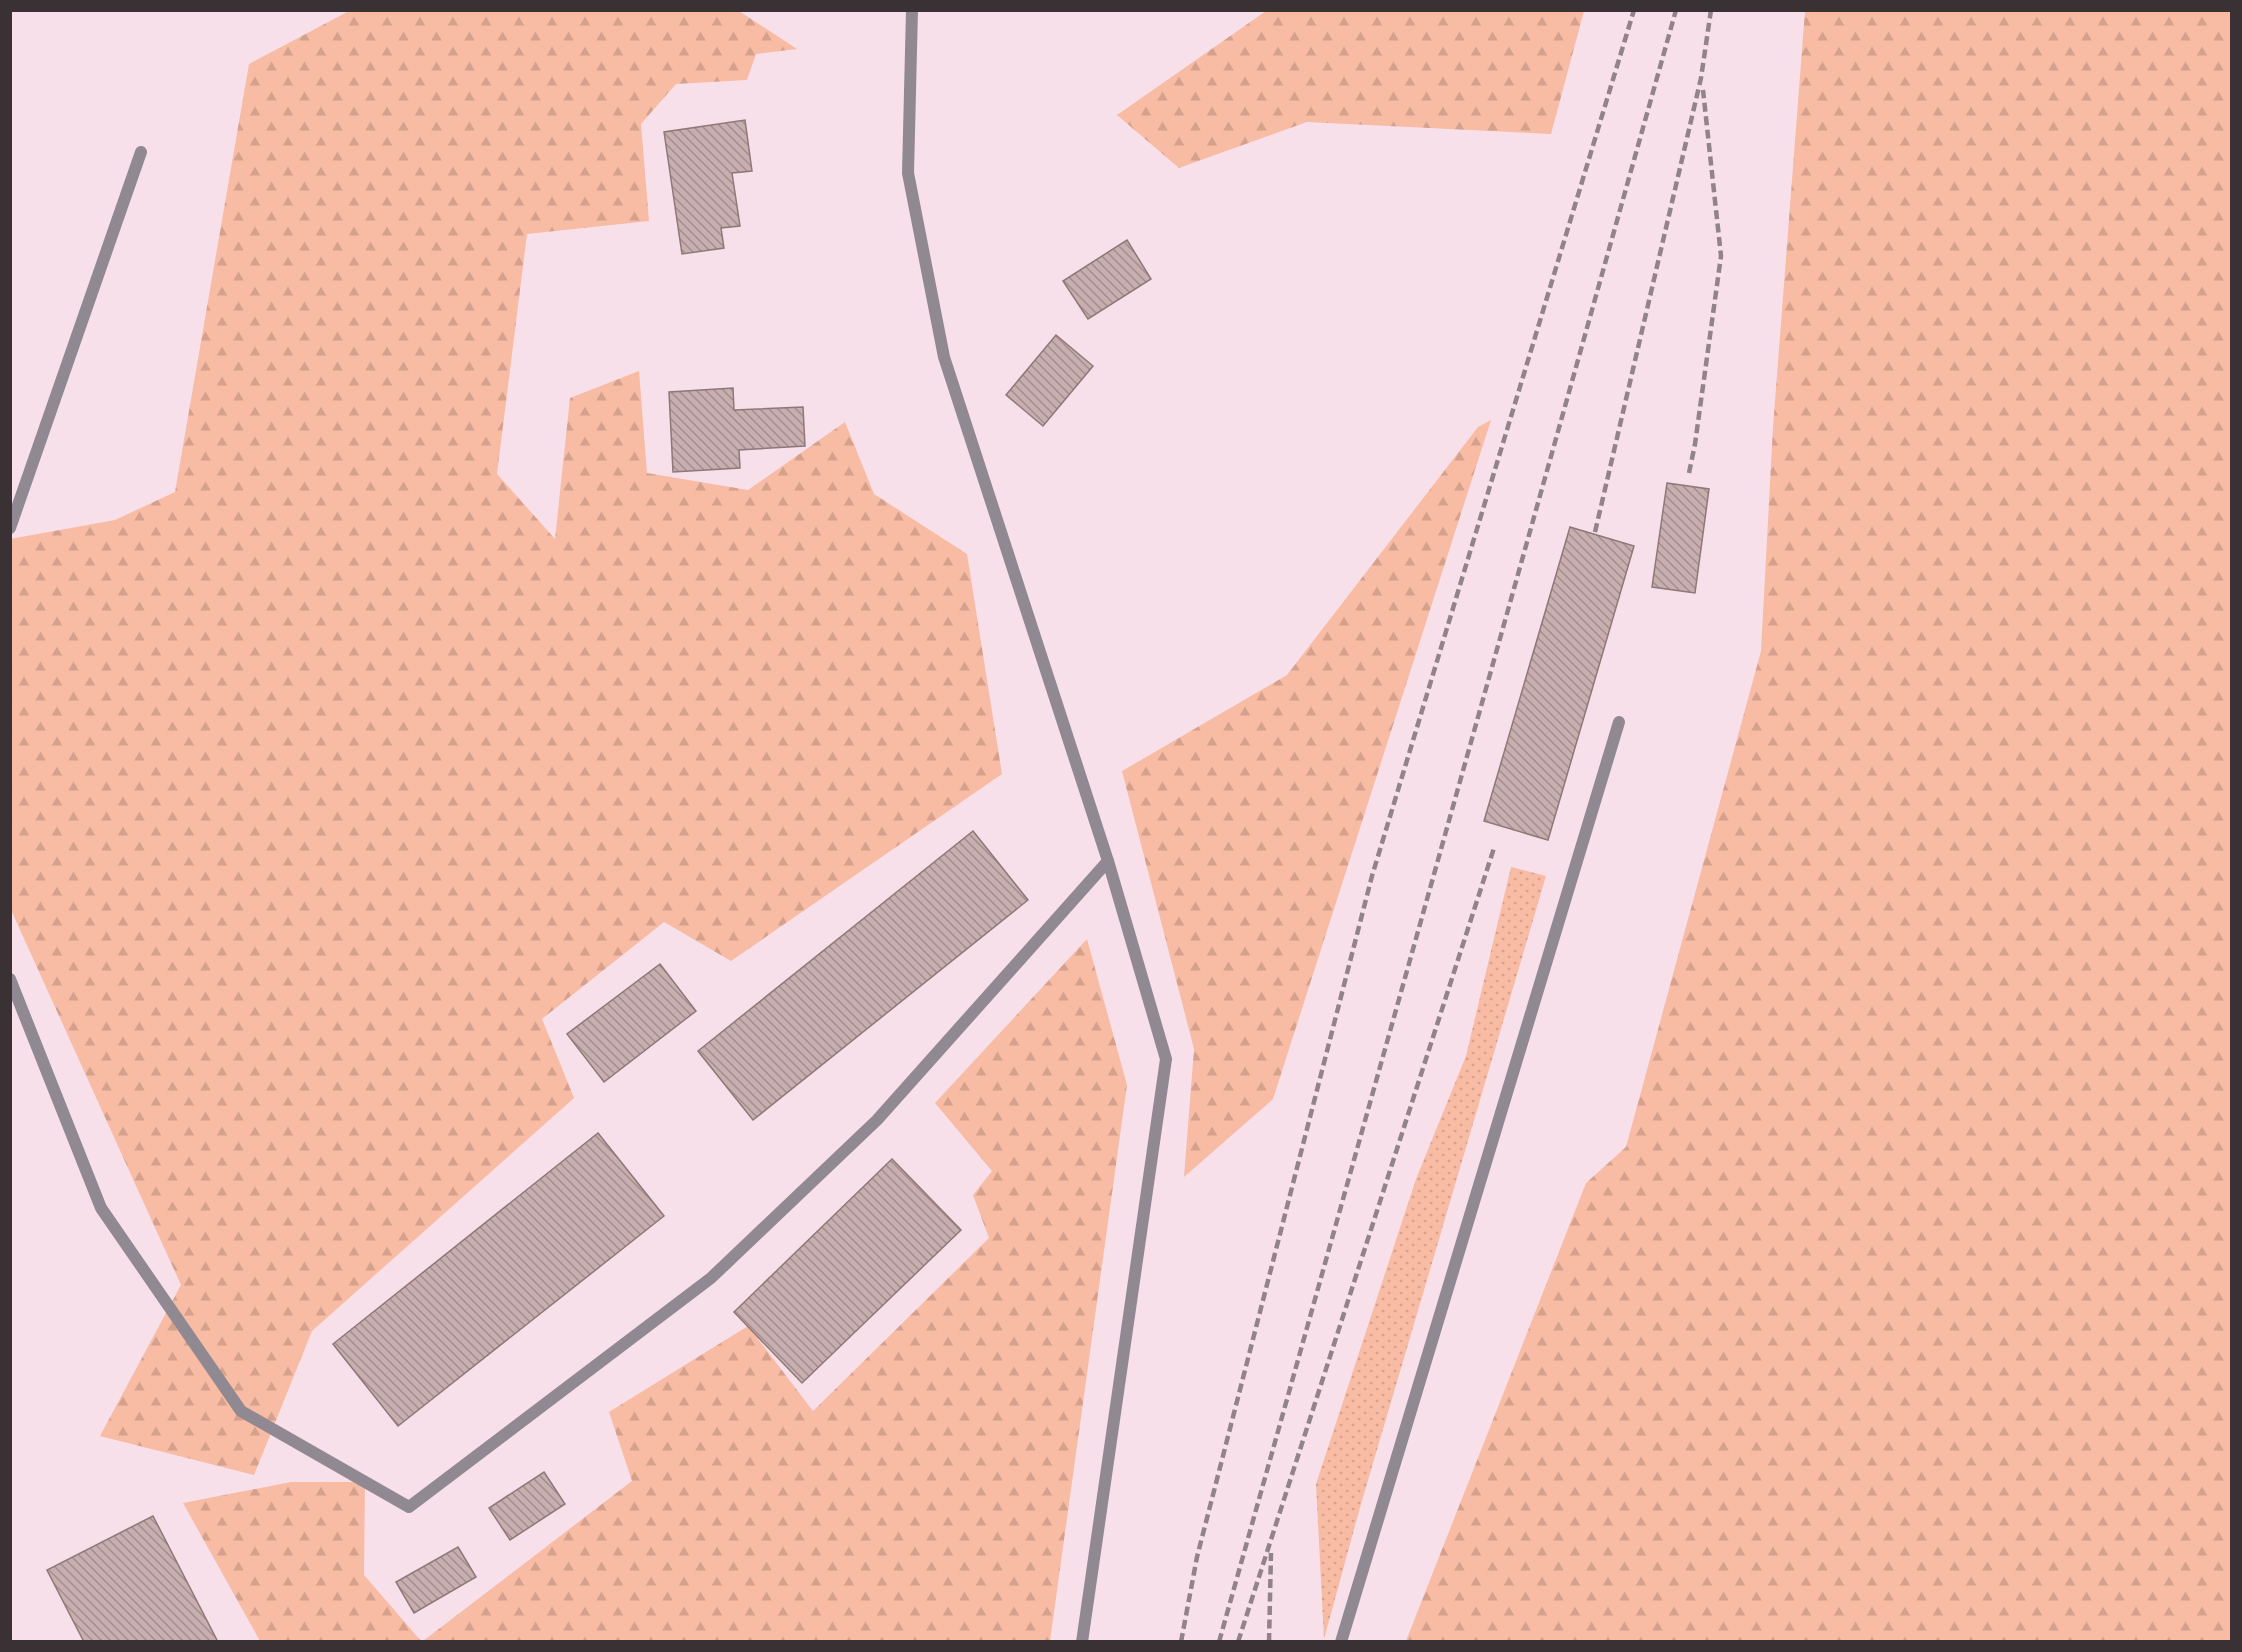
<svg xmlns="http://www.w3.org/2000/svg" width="2242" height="1652" viewBox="0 0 2242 1652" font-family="'Fira Sans',sans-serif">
<defs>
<pattern id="grass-dots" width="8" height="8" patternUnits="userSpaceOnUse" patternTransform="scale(1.5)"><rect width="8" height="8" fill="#f8bba3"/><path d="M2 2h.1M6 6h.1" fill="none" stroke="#d5a18d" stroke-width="1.8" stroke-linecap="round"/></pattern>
<pattern id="forest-firs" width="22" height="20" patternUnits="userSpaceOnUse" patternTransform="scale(1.5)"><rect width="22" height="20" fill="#f8bba3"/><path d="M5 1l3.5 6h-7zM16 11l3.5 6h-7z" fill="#d5a18d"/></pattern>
<pattern id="building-back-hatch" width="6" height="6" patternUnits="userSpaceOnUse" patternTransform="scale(1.5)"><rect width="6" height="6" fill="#c8aeaf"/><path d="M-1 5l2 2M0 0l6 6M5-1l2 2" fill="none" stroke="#a38e8f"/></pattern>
</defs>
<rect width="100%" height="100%" fill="#f8e0eb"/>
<!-- grass -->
<polygon fill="url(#grass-dots)" points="1511,867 1546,876 1361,1504 1324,1639 1316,1484 1416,1179 1466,1056"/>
<!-- forest -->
<g fill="url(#forest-firs)">
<polygon points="349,11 739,11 797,49 756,54 747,80 676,84 641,124 649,221 527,234 497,474 555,539 570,398 639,371 647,473 748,490 845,422 874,494 967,554 1002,774 731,961 664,922 542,1019 574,1098 312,1331 254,1475 100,1436 181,1285 11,910 10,539 115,520 175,492 249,64"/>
<polygon points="1266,11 1266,10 1584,11 1551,134 1307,122 1179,168 1117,115"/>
<polygon points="1805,11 2231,11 2231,1641 1406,1641 1586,1183 1626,1147 1761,651 1773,427"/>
<polygon points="1491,420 1273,1099 1184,1177 1194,1049 1122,771 1287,675 1478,427"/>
<polygon points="1087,939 1127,1085 1050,1641 423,1641 632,1481 609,1412 748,1326 813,1411 989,1238 973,1195 992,1171 935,1103"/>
<polygon points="291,1482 365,1482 364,1575 421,1641 260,1641 183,1503"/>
</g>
<!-- building -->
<g fill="url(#building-back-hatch)" stroke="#907778" stroke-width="1.5">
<polygon points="745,120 752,171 732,173 740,226 721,228 724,248 682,254 664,132"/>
<polygon points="1127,240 1151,279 1088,319 1063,281"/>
<polygon points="1056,335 1093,366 1043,426 1006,395"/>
<polygon points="733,388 734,410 803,407 805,446 739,450 740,468 673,472 669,392"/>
<polygon points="1667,483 1709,489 1695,593 1652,587"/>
<polygon points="1570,527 1634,546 1548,840 1484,821"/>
<polygon points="973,831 1028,900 753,1120 698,1051"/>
<polygon points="660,964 696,1011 604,1082 567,1034"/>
<polygon points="598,1133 664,1216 398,1426 333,1344"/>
<polygon points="892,1159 961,1230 802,1383 734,1312"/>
<polygon points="544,1472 565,1504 510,1540 489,1508"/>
<polygon points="153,1516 218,1642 84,1642 47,1570"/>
<polygon points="458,1547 476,1577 414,1613 396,1582"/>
</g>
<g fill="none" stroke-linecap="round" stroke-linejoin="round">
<!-- lane -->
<g stroke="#908991" stroke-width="12">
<polyline points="912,10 908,173 944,357 1108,861 1166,1059 1082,1642"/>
<polyline points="10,528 141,152"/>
<polyline points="10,979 101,1208 241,1411 409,1507 711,1278 877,1120 1108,861"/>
<polyline points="1341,1642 1619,722"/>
</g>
<!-- rail -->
<g stroke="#92828a" stroke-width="4.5" stroke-dasharray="9 4.5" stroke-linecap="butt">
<polyline points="1689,473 1695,444 1721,256 1703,90"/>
<polyline points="1595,532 1701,78 1711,10"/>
<polyline points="1181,1642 1197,1557 1372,876 1634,10"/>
<polyline points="1219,1642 1676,10"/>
<polyline points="1238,1642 1494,848"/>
<polyline points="1269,1642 1271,1553"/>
</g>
</g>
<!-- border -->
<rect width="2242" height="1652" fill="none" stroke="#3a3135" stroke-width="24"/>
</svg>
